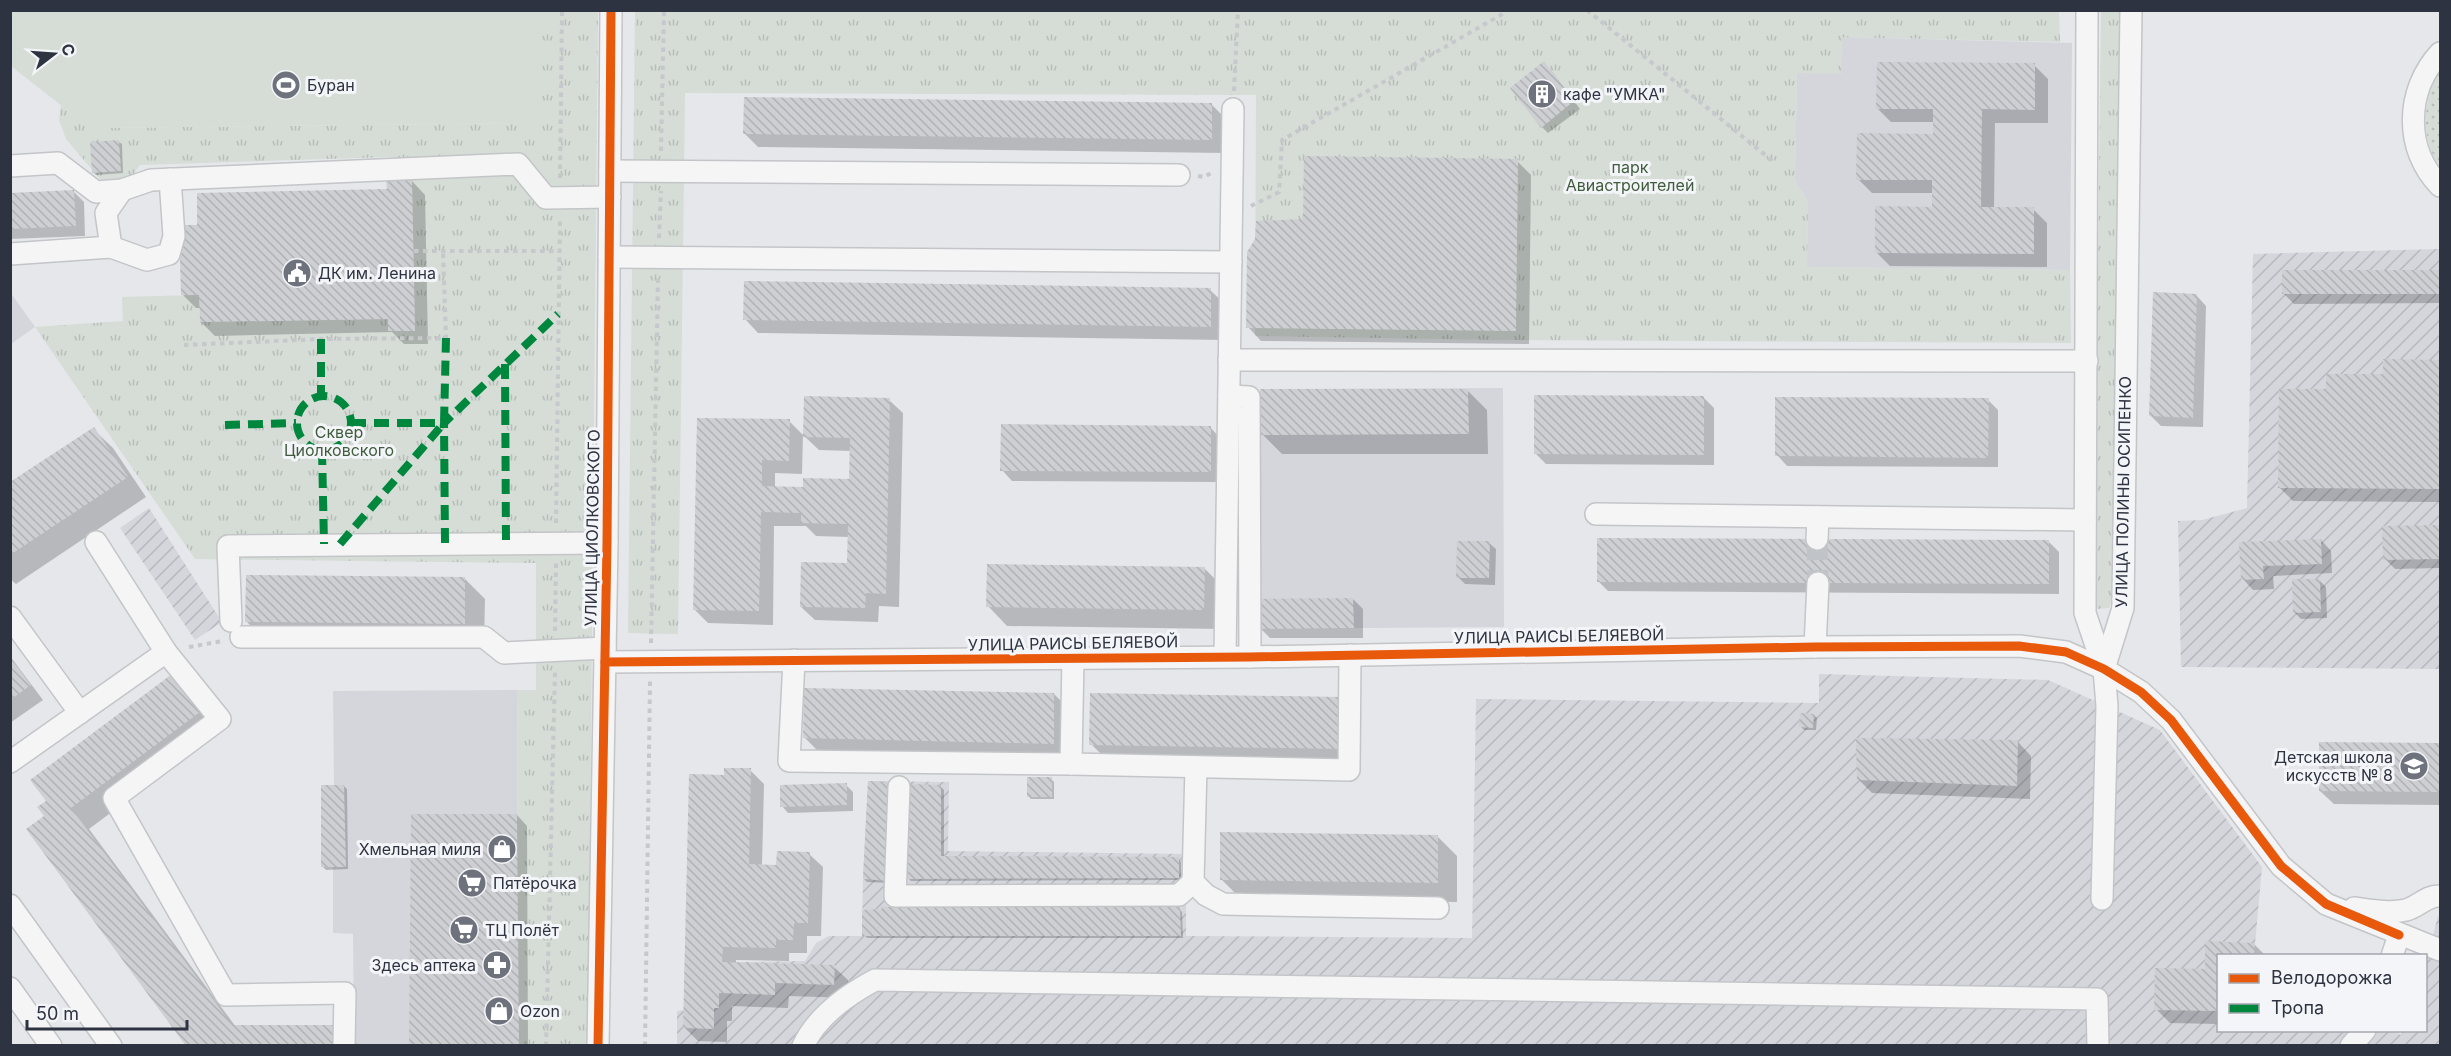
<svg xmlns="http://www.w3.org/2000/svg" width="2451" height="1056" viewBox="0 0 2451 1056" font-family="Inter,sans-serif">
<defs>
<pattern id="industrial-furrows" width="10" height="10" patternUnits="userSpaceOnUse" patternTransform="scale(1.5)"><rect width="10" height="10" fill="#d4d6dc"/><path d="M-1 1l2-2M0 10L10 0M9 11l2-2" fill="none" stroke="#b6b8be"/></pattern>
<pattern id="grass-dots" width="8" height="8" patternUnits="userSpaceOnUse" patternTransform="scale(1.5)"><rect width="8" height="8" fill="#d5ddd6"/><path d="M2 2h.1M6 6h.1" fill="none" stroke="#b7beb9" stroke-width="1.8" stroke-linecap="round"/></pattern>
<pattern id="park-tufts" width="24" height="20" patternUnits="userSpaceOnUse" patternTransform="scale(1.5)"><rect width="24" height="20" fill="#d5ddd6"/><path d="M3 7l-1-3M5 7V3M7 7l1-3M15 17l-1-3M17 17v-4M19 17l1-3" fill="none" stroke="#b7beb9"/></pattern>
<pattern id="building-back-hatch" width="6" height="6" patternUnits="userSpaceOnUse" patternTransform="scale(1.5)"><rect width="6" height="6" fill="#cecfd2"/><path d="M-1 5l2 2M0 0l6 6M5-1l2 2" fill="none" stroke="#b1b2b6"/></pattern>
</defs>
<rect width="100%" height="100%" fill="#e5e7ea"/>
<!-- built -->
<g fill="#d4d6dc">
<polygon points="1843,37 2072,43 2070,270 1807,267 1808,202 1795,181 1797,73"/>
<polygon points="10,292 35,327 11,344 10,344"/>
<polygon points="1503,388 1504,627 1241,629 1240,435 1260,435 1260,389"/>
<polygon points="517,690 519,1045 354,1045 353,934 333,933 333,867 321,867 321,785 334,785 333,691"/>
</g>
<!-- industrial -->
<g fill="url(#industrial-furrows)">
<polygon points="2440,249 2440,669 2181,667 2178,521 2202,520 2247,508 2253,254"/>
<polygon points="149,508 222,622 195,640 120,528"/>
<polygon points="1819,674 2048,680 2160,730 2262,867 2254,955 2218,956 2218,1030 2393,1030 2401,1035 2403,1031 2426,1030 2426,962 2438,916 2440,917 2440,1045 677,1046 677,1011 684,1010 685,963 805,961 816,943 829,936 862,936 863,879 868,781 949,782 948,851 1186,854 1186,936 1472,938 1476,699 1819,703"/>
</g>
<!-- grass -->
<path fill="url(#grass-dots)" d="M2440,71V167C2420,138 2422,101 2440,71Z"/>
<!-- park -->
<g fill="url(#park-tufts)">
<polygon points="2122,10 2116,592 2109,608 2098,609 2094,604 2101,11"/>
<polygon points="536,11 598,11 588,1045 519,1045 517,690 536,690 536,563 195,559 35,327 123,321 122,297 199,295 200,322 388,319 389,331 415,331 412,180 391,157 140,165 130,179 100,179 66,139 59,120 61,105 90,128 536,123"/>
<polygon points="635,11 2059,11 2060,42 1843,37 1841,74 1797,73 1795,181 1808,202 1807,267 2070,270 2071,343 1503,340 1255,336 1256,95 685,93 678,634 628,633"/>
</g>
<!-- pitch -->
<polygon fill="#d5ddd6" points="10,11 536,11 536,123 90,128 11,66"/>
<!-- shadow -->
<g fill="#0003" fill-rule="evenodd">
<polygon points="2034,65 2048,79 2048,123 1995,123 1994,209 2033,209 2047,223 2047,267 1890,266 1876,252 1933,208 1934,193 1872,193 1858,179 1934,135 1934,122 1891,122 1877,108"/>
<polygon points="1550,69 1580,109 1548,133 1542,127"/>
<polygon points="1211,104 1225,118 1225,153 758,147 745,134"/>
<polygon points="119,142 122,144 123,173 96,175 93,172"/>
<polygon points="1517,161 1531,175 1529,344 1261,341 1248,327 1305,221"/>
<polygon points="412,181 425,195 428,344 404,344 392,332 215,336 201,322 201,308 196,308 182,294 199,226 388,191"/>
<polygon points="74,192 84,202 85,236 10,239 10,194"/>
<polygon points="2440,271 2440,303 2294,304 2283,293 2283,272"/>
<polygon points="1210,290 1224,303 1224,340 758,333 745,319"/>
<polygon points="2196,295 2206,306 2203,427 2161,426 2151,416"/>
<polygon points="2385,360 2440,361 2440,502 2293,501 2279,487 2327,391 2384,376"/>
<polygon points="1467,390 1487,410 1488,454 1282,454 1262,434"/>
<polygon points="1704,398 1714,408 1714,465 1546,464 1535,453"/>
<path d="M889,400L903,413L899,607L879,606L878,622L815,620L801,607L848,565L849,537L816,536L806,526H774L773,625L708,623L695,610L698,419L789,421L805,437ZM803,435L819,450L851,451V481L804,488L775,487V473L802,474Z"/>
<polygon points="1988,400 1998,410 1998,467 1787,466 1777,455"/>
<polygon points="1210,427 1220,438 1220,482 1012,481 1002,470"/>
<polygon points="93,429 113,448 146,497 16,584 10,579 10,484"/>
<polygon points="2440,527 2440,568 2395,569 2385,559 2384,528"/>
<polygon points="2321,540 2331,551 2332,573 2273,576 2274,589 2253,590 2243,579 2241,544"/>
<polygon points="2049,542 2059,552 2059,594 1608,591 1598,581"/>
<polygon points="1489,543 1496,549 1495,585 1465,584 1458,577"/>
<polygon points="1204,568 1224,588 1224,629 1007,626 988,606"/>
<polygon points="465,579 485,599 484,643 266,642 247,622"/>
<polygon points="2319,580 2326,587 2327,618 2301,619 2294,612"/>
<polygon points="1353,599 1363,609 1363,638 1270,638 1260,628"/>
<polygon points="10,656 43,700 10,723"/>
<polygon points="1054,694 1074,714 1073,763 824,757 804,737"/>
<polygon points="192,696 219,732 89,829 236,1027 340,1026 359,1046 188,1046 29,829"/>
<polygon points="1341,699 1361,719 1360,768 1111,764 1091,744"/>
<polygon points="1814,715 1817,718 1816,730 1804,730 1801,727"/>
<polygon points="2018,742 2031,756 2030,799 1872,793 1858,779"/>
<polygon points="2320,744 2440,744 2440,805 2334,804 2320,791"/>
<polygon points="750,770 764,784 762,866 778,867 809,854 823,867 821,936 807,936 807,953 789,953 789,961 736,960 736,964 834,967 848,980 848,998 789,996 788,1008 732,1006 732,1021 727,1021 727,1042 698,1041 685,1028 726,776"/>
<polygon points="1051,779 1054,782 1054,799 1031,799 1028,796"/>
<polygon points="893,784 891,883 867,882 864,879"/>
<polygon points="846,785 853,792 853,811 788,813 782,806"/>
<polygon points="344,786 347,789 348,869 326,870 323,867"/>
<polygon points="941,787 944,790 944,857 1178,859 1181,862 1181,880 911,881 908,878"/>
<polygon points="517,815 527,826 528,1046 411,1046"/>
<polygon points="1437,836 1457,856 1457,902 1242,900 1222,880"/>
<polygon points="1179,909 1182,912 1183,938 867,938 864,935"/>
<polygon points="2207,943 2254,944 2266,956 2218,956 2218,1024 2170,1023 2156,1009 2206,971"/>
</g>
<!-- building -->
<g fill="url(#building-back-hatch)">
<polygon points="1544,61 1574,101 1541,128 1510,88"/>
<polygon points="1877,62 2035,63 2035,110 1982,109 1981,207 2034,207 2034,254 1875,253 1875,206 1932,207 1932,180 1856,180 1857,133 1933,134 1933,109 1876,109"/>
<polygon points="744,97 1212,103 1212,140 743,134"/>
<polygon points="119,140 121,171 92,173 90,142"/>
<polygon points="1304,156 1518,159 1516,331 1246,328 1247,252 1255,239 1256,221 1303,219"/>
<polygon points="386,180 412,180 415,331 388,331 388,319 200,322 199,295 181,295 179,225 197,225 197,193 387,189"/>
<polygon points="74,190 76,226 10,229 10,193"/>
<rect x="2282" y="270" width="158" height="24"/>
<polygon points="744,281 1211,288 1211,327 743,320"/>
<polygon points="2153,292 2197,294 2193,418 2149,416"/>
<polygon points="2383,359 2440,360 2440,489 2278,488 2279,389 2326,389 2326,374 2383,374"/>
<polygon points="1260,389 1468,389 1469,434 1260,435"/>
<polygon points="1534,395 1704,396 1704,455 1534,454"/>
<polygon points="804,396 890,398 886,594 866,593 865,608 800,607 801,562 847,563 848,524 801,523 801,513 761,512 759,611 693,610 697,418 790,419 789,461 762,460 762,486 803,487 803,478 849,479 850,438 803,437"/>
<polygon points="1775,397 1989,398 1988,458 1775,456"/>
<polygon points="1001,424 1211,426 1211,472 1000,471"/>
<polygon points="94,427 128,477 10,555 10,482"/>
<polygon points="2440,525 2440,559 2383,560 2382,526"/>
<polygon points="1597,538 2049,540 2049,584 1597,582"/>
<polygon points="2321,539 2322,564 2263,566 2264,579 2241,580 2239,542"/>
<polygon points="1457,541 1490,541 1489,578 1456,578"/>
<polygon points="987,564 1205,567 1204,610 986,607"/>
<polygon points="246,575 465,577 465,624 245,622"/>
<polygon points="2292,579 2320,579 2321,612 2293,613"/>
<polygon points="1353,598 1354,628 1259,629 1258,599"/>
<polygon points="10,657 31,685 10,700"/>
<polygon points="172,674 200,712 71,808 232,1025 341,1025 341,1046 186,1046 26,829 44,816 37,807 46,801 30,780"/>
<polygon points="804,688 1054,693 1054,744 803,738"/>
<polygon points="1090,693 1341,697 1341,749 1089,745"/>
<polygon points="1800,713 1814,714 1813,728 1799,727"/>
<polygon points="1856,738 2018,740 2017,786 1857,780"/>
<polygon points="2319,742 2440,743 2440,792 2319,791"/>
<polygon points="724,768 751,768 749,864 776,865 777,851 810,852 808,923 794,923 793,940 776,940 776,948 723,947 722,962 835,965 834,985 775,983 775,995 719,993 719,1008 714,1008 714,1029 683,1028 689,774 724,775"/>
<rect x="1027" y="777" width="25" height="20"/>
<polygon points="868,781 893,782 889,881 863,879"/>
<polygon points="847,783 847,805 780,807 780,785"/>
<polygon points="908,784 941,785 941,856 1179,857 1179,878 907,879"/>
<polygon points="321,785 344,785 346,867 321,867"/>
<polygon points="411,814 517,814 519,1046 409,1046"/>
<polygon points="1220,832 1438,835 1438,883 1220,880"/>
<polygon points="881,907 1180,907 1181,936 862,936 862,910 882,909"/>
<polygon points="2205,941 2255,943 2254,956 2218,956 2218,1011 2154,1010 2155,968 2205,969"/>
</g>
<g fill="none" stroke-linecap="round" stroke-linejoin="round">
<!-- minor-tunnel -->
<polyline stroke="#c0c3c8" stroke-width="21" stroke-dasharray="21 10" stroke-linecap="butt" points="1817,539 1818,583"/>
<!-- minor casing -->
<g stroke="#c4c5c8" stroke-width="24">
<g id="minor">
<polyline points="2087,10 2085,613 2104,669 2107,706 2102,899"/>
<path d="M2440,53C2405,91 2404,149 2440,186"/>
<polyline points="10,166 58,163 96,192 122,190 151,180 518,164 546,198 610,197"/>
<polyline points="610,171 1179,175"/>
<polyline points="122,190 106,213 111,247 147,260 169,254 174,236 170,179"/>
<polyline points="10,254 111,247"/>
<polyline points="609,257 1231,262"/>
<polyline points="1229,360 2087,361"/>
<polyline points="1229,396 1249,397 1250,657"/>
<polyline points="1596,514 2085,520"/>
<polyline points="1817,539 1818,517"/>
<polyline points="96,542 166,652 220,719 114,798 226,995 345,993 344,1046"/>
<polyline points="10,617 80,713"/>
<polyline points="231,621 228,546 607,543"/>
<polyline points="241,637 484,637 504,653 605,648"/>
<polyline points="1815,647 1818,583"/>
<polyline points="1225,656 1233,109"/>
<polyline points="794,660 789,761 1071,764 1073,658"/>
<polyline points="605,662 1250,657 1815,647 2019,646 2066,652 2104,669 2141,692 2171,720 2281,866 2326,904 2440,950"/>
<polyline points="2104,669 2123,608 2131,10"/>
<polyline points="10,762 166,652"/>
<polyline points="1071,764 1349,770 1350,655"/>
<polyline points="1196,767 1193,882 1206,895 1223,904 1438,908"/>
<polyline points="899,787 895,896 1179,895 1193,882"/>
<polyline points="10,905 111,1046"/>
<path d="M2354,908C2370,910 2389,914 2406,910C2418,907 2427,895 2440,896"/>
<polyline points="2392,956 2399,935"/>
<polyline points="10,988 51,1046"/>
<polyline points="598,1046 607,543 611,10"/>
<path d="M803,1046C817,1016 847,995 875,980L2097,999L2098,1046"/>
<polyline points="2351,1046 2365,1030"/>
</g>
</g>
<!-- path -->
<g stroke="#c6c8cb" stroke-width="4" stroke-dasharray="4.5 4.5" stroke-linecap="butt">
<polyline points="1587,10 1775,163"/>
<polyline points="1234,91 1238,10"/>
<polyline points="661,151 664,10"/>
<polyline points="1198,176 1204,177 1213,172"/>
<polyline points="560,178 562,10"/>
<polyline points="1251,206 1279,192 1282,140 1506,12"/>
<polyline points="659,238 661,191"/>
<polyline points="414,251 559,251"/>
<polyline points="184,345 321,339 446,338 443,251"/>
<polyline points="556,523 560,218"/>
<polyline points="555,631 556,563"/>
<polyline points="651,643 658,278"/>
<polyline points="189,647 223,641"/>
<polyline points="546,1046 555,671"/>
<polyline points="645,1046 650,680"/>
</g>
<!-- minor -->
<use href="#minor" stroke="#f5f5f6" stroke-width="21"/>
<!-- quiet -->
<g stroke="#00873e" stroke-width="8" stroke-dasharray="15 8" stroke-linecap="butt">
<polyline points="321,339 321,395"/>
<polyline points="505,364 506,543"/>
<circle cx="324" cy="423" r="27"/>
<polyline points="351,423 444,423"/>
<polyline points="225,425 296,423"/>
<polyline points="322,450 324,544"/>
<polyline points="445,543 444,423 558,314"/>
<polyline points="340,544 444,423 446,338"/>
</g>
<!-- cycleway casing -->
<g stroke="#f4f5f8" stroke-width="13">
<g id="cycleway">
<polyline points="605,662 1250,657 1815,647 2019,646 2066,652 2104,669 2141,692 2171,720 2281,866 2326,904 2399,935"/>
<polyline points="598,1046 607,543 611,10"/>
</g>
</g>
<!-- cycleway -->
<use href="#cycleway" stroke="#e8590c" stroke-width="9"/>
</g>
<!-- icons -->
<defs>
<g id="stadium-disc" transform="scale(1.5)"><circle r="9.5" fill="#6e727c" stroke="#f4f5f8"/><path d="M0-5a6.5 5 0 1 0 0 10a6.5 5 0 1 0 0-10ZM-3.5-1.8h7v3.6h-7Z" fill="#fff"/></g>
<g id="building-disc" transform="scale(1.5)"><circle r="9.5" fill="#6e727c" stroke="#f4f5f8"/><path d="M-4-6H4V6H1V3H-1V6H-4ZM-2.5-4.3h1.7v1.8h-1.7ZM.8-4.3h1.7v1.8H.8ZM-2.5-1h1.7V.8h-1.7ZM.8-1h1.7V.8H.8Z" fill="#fff"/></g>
<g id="civic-disc" transform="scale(1.5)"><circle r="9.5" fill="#6e727c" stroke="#f4f5f8"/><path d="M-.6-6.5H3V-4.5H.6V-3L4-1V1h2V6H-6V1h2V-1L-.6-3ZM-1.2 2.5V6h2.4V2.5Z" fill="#fff"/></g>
<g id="school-disc" transform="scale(1.5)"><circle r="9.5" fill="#6e727c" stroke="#f4f5f8"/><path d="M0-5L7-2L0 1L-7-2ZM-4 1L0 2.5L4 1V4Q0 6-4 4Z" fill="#fff"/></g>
<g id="shop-disc" transform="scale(1.5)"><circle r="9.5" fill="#6e727c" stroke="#f4f5f8"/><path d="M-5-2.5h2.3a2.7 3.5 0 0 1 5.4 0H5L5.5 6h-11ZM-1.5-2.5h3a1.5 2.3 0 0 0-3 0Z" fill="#fff"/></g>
<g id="supermarket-disc" transform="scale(1.5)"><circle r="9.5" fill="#6e727c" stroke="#f4f5f8"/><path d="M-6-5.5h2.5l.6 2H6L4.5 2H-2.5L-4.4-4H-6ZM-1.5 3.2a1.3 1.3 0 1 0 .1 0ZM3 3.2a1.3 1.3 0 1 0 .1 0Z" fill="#fff"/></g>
<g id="pharmacy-disc" transform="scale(1.5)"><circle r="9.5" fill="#6e727c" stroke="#f4f5f8"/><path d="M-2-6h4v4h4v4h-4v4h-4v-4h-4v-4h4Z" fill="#fff"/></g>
</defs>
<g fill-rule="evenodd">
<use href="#stadium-disc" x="286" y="85"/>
<use href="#building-disc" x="1542" y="94"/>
<use href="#civic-disc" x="297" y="273"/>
<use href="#school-disc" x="2414" y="766"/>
<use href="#shop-disc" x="502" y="849"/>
<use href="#supermarket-disc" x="472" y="883"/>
<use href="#supermarket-disc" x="464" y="930"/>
<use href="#pharmacy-disc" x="497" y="965"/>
<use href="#shop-disc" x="499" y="1011"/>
</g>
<g text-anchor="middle" stroke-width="6" stroke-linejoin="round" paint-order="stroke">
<!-- poi labels -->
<g font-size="16" fill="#2e3341" stroke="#f4f5f8" text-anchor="start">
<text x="307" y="91">Буран</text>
<text x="1563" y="100">кафе "УМКА"</text>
<text x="318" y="279">ДК им. Ленина</text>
<text x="2393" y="763" text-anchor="end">Детская школа<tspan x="2393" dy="18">искусств № 8</tspan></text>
<text x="481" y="855" text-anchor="end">Хмельная миля</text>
<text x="493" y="889">Пятёрочка</text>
<text x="485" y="936">ТЦ Полёт</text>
<text x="476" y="971" text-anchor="end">Здесь аптека</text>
<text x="520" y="1017">Ozon</text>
</g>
<!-- park labels -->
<g font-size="16" fill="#3f5c3c" stroke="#f4f5f8">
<text x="1630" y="173">парк<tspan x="1630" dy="18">Авиастроителей</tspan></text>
<text x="339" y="438">Сквер<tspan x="339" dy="18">Циолковского</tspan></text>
</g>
<!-- street labels -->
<g font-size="16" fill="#2e3341" stroke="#f4f5f8">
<text transform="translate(2123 492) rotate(-89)" y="6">УЛИЦА ПОЛИНЫ ОСИПЕНКО</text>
<text transform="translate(592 528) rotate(-89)" y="6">УЛИЦА ЦИОЛКОВСКОГО</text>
<text transform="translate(1559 636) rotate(-1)" y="6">УЛИЦА РАИСЫ БЕЛЯЕВОЙ</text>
<text transform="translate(1073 643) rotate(-1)" y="6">УЛИЦА РАИСЫ БЕЛЯЕВОЙ</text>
</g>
</g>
<!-- border -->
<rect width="2451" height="1056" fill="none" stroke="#2e3341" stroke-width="24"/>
<!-- legend -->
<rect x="2217" y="954" width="210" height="78" fill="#f4f5f8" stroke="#a5a7af" stroke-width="1.5"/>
<rect x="2229" y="974" width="30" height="9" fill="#e8590c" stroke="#a5a7af" stroke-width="1.5"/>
<text x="2271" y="984" font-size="18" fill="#2e3341">Велодорожка</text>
<rect x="2229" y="1004" width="30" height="9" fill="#00873e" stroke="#a5a7af" stroke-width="1.5"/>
<text x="2271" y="1014" font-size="18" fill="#2e3341">Тропа</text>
<!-- north arrow -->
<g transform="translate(54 54) rotate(73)" stroke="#f4f5f8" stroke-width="4.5" paint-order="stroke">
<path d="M0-4.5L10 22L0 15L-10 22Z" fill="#2e3341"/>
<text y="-9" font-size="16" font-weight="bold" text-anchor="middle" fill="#2e3341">С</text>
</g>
<!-- scale -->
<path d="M27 1020v9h160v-9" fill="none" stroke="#2e3341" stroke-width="3"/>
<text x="36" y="1020" font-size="18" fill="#2e3341" stroke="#f4f5f8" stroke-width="4.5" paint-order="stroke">50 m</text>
</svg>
